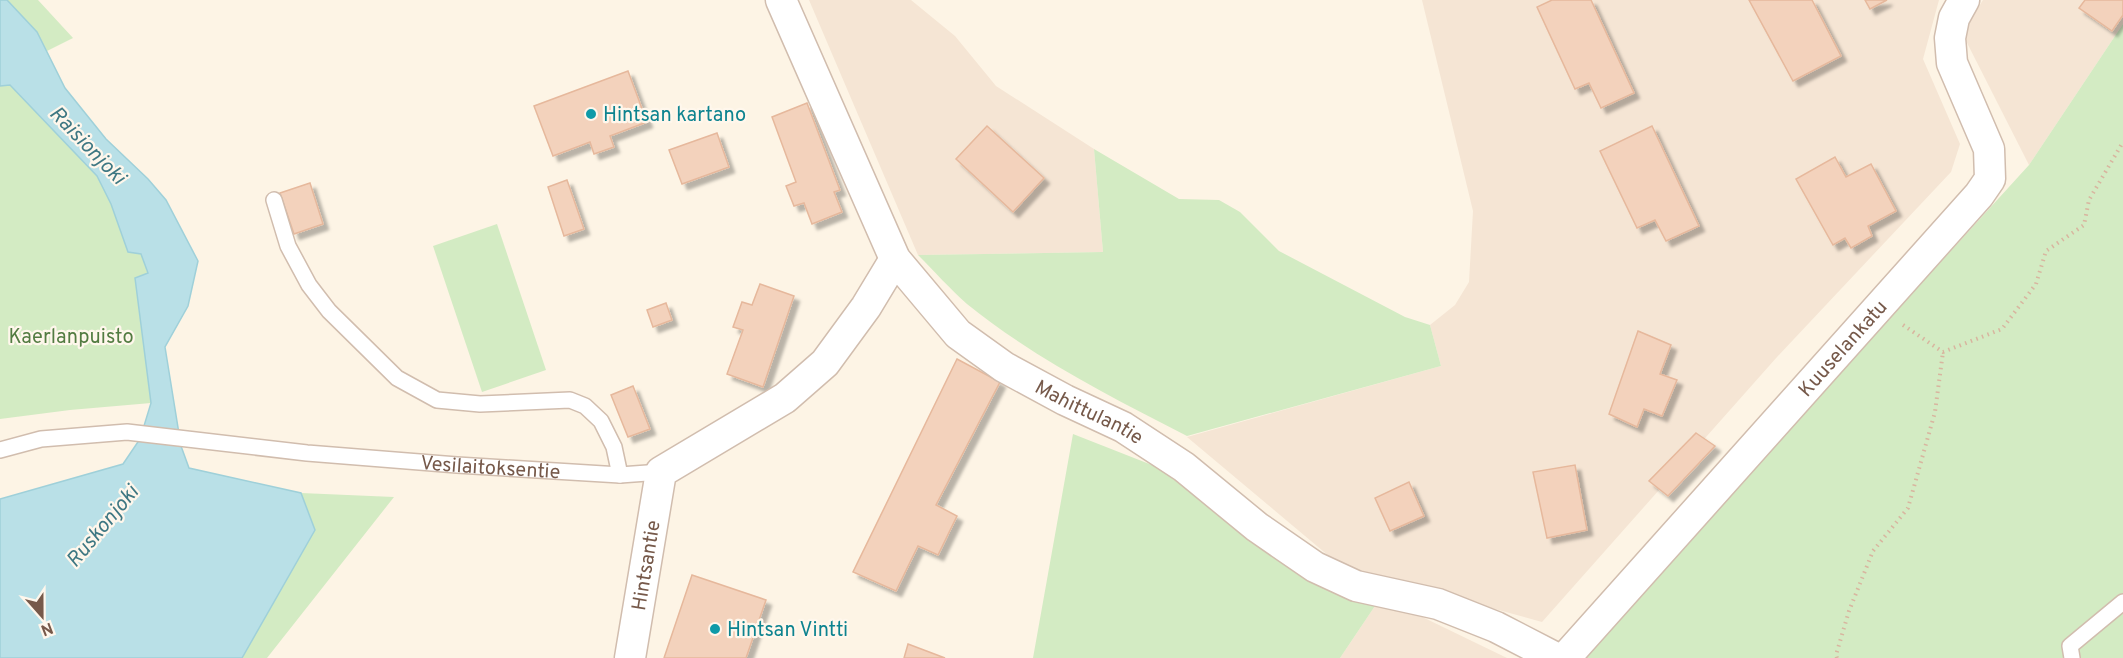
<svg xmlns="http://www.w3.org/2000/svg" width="2123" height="658" viewBox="0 0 2123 658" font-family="Overpass,sans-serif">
<defs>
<filter id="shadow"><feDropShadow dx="5.5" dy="5.5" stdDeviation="1.5" flood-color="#0004"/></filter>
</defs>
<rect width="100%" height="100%" fill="#fdf4e5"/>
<!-- residential -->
<g fill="#f5e5d4">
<polygon points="809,0 911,0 955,36 996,86 1094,149 1103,252 918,255"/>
<polygon points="1422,0 1939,0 1923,59 1960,144 1951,172 1777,357 1542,622 1342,567 1187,437 1441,366 1430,325 1455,305 1469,282 1473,211"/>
<polygon points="1983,0 2123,0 2123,24 2029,165 1962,33"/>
<polygon points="1381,597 1507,658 1340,658"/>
</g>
<!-- green -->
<g fill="#d3ebc3">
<polygon points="7,0 38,0 73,38 47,51 37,32"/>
<polygon points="2123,24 2123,658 1580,658 2029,165"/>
<polygon points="10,85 97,176 111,204 141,253 148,274 135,278 151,403 70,410 0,419 0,86"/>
<path d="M1094,149L1179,199L1219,200L1240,212L1279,251L1405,317L1430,325L1441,366L1187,436C1111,397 1034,358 967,304C950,289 934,271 918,255L1103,252Z"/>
<polygon points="497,224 546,370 482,392 433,246"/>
<polygon points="1073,434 1157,467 1291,567 1381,597 1340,658 1033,658"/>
<polygon points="301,493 394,497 267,658 242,658 315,530"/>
</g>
<!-- water -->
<polygon fill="#b9e0e7" stroke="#9fd0d9" stroke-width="1.5" points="0,0 7,0 37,32 65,88 106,139 148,179 166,200 198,261 188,306 165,347 181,446 189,468 301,493 315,530 242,658 0,658 0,499 123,464 140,439 151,403 135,278 148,273 141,254 128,252 111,204 97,176 10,85 0,86"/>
<!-- building -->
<g fill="#f3d2bc" stroke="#e6b89c" stroke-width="1.5" filter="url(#shadow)">
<polygon points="1552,0 1591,0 1634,93 1601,108 1589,83 1575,89 1537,7"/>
<polygon points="1749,0 1812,0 1841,56 1793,81"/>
<polygon points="1865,0 1887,0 1870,9"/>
<polygon points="2085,0 2123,0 2123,15 2112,31 2079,8"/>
<polygon points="628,71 647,122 610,136 614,147 594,154 590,142 553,156 534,106"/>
<polygon points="807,103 840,190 834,192 842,212 812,224 804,203 794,206 786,186 796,182 772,117"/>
<polygon points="987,126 1044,178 1013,212 956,159"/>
<polygon points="1652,126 1699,226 1666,241 1655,220 1637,228 1600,151"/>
<polygon points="717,133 729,167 682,184 669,150"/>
<polygon points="1835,157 1846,177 1871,164 1896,211 1868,226 1872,236 1851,248 1845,238 1833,245 1796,179"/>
<polygon points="567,180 584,229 564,236 548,187"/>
<polygon points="310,183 323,224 294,234 280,193"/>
<polygon points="760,284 794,296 763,387 727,374 743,330 733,327 742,302 752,305"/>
<polygon points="666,303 672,320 653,327 647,310"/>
<polygon points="1638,331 1671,345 1660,374 1677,380 1662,416 1644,409 1637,427 1609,414"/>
<polygon points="957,359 1000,382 936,505 957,516 938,555 918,546 896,591 853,572"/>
<polygon points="633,386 650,429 628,437 611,395"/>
<polygon points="1696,433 1715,446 1668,496 1649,481"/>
<polygon points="1575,465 1587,530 1547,538 1533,472"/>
<polygon points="1409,482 1424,516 1390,531 1375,498"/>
<polygon points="692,575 766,600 746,658 664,658"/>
<polygon points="908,644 945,658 904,658"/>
</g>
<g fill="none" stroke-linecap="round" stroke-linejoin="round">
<!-- lane casing -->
<g stroke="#d1bdae" stroke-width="18">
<g id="lane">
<polyline points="274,200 288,246 309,285 329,311 397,378 437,400 480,404 570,400 585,406 601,421 614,447 620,475"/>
<path id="s1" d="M0,450L41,439L127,432L307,453L457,465L620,475L661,472"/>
<polyline points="2072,658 2070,646 2123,602"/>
</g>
</g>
<!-- street casing -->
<g stroke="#d1bdae" stroke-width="33">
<g id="street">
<path id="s2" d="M781,0L895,259L958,334L1004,367L1065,400L1123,427L1184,467L1257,527L1315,567L1356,586L1438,604L1496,627L1556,658"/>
<path id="s3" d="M630,658L661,472L785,398L825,363L866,307L895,259"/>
<path id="s4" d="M1565,658L1979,195L1990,179L1989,149L1952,63L1950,38L1954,18L1964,0"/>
</g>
</g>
<!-- path -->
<g stroke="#d8b59f" stroke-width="4" stroke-dasharray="1.5 4.5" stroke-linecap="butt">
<polyline points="1903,325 1943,352 2002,329 2036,284 2046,251 2084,225 2089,200 2123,142"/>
<polyline points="1837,658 1836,655 1849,611 1873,551 1908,508 1935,412 1943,352"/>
</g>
<!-- lane -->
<use href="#lane" stroke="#fff" stroke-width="15"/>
<!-- street -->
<use href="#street" stroke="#fff" stroke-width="30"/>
</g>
<!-- markers -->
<g fill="#0f9aa8" stroke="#fff7ec" stroke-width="2">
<circle cx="591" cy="114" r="6"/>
<circle cx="715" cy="629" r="6"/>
</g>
<g text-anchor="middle" stroke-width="4.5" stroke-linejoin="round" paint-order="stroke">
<!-- culture labels -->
<g font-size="20" fill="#0d838f" stroke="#fff7ec" text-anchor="start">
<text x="603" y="121">Hintsan kartano</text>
<text x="727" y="636">Hintsan Vintti</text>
</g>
<!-- park labels -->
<g font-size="20" fill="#537c42" stroke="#fff7ec">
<text x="71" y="343">Kaerlanpuisto</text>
</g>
<!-- street labels -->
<g font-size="20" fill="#76594a" stroke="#fff7ec">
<text dy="7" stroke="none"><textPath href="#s4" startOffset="416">Kuuselankatu</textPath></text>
<text dy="7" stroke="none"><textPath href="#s2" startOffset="534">Mahittulantie</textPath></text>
<text dy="7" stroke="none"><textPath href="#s1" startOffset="494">Vesilaitoksentie</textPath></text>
<text dy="7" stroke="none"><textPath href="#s3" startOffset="94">Hintsantie</textPath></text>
</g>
<!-- water labels -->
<g font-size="21" font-style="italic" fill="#3f7883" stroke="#fff7ec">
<text transform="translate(88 145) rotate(46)" y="7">Raisionjoki</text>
<text transform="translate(102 526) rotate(-50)" y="7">Ruskonjoki</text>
</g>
</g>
<!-- north arrow -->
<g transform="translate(42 616) rotate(159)" stroke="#fff7ec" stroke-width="4.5" paint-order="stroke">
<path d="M0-4.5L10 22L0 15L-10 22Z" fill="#76594a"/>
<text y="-9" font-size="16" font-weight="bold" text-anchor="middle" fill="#76594a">N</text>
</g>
</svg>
